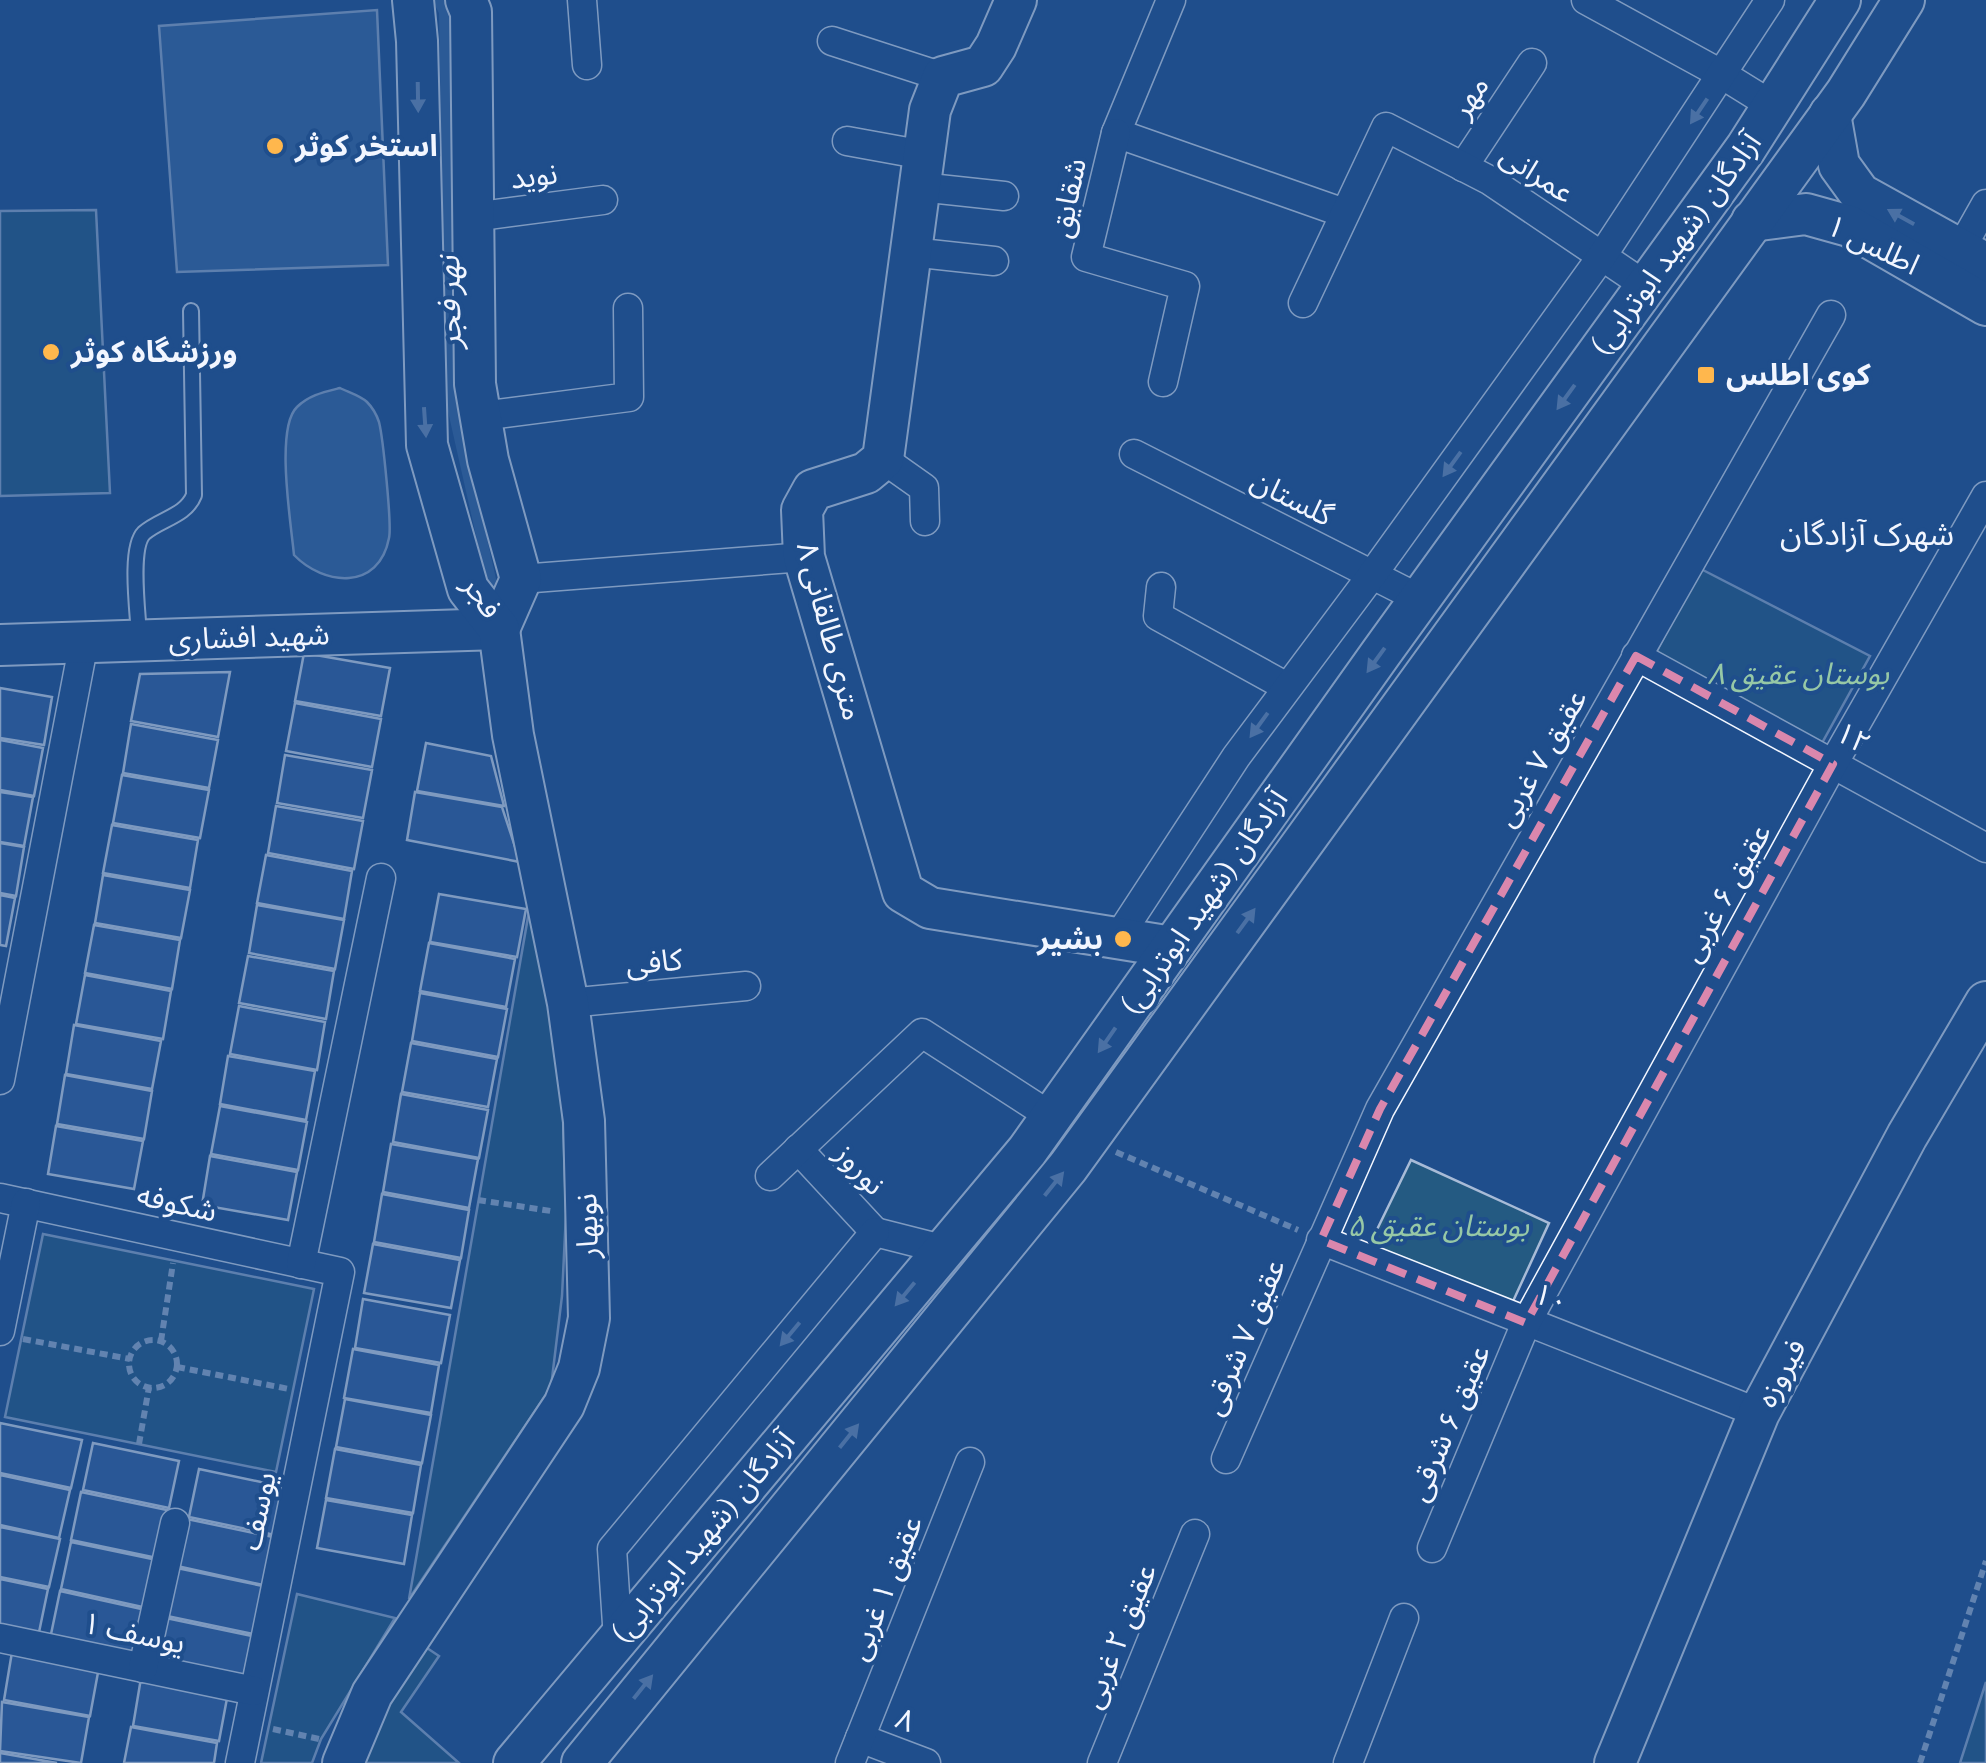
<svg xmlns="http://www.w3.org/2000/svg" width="1986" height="1763" viewBox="0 0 1986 1763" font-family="'IBM Plex Serif','Noto Sans Arabic',serif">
<rect width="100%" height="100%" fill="#1f4e8c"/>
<!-- green -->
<g fill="#245a82" stroke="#a8bbd7" stroke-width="2.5">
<polygon points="96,210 110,493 0,496 0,211"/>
<polygon points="1699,568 1870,656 1822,743 1656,653"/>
<polygon points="531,900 561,1054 566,1214 562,1296 551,1387 409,1599"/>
<polygon points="1411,1160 1549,1223 1509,1310 1367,1250"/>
<polygon points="43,1234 314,1289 276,1472 5,1417"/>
<polygon points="297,1594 395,1618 321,1739 312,1763 261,1763"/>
<polygon points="427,1648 439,1656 401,1712 459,1763 357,1763 383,1705"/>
<polygon points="1986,1682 1986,1763 1960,1763"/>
</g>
<!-- water -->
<g fill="#3b69a3" stroke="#a8bbd7" stroke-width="2.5">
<polygon points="377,10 388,265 177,272 159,26"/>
<path d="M340,388C348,392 361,396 367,402C372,407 377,416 379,422C383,438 392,525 389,538C379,591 324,586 294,555C291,523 275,428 297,407C309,395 324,392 340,388Z"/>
</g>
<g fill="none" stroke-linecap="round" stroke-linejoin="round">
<!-- stream -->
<polyline stroke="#3b69a3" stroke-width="10" points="438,0 444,12 451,402 495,597"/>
</g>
<!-- building -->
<g fill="#3563a3" stroke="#f2f6ff" stroke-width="2.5">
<polygon points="304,653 390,668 381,716 295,701"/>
<polygon points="230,672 218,737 131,721 140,674"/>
<polygon points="0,688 52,697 44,745 0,738"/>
<polygon points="295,703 381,719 372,767 286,751"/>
<polygon points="131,724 218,740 209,788 123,773"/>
<polygon points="0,740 43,748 34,796 0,790"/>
<polygon points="426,743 491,756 504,806 417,791"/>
<polygon points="285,755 372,770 363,818 277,803"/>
<polygon points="122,775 209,790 200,838 113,823"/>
<polygon points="0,792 33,797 24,846 0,842"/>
<polygon points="415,792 502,807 520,862 407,840"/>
<polygon points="276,806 363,821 354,869 268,853"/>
<polygon points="112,825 198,840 190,888 103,873"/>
<polygon points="0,843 24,847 16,896 0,893"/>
<polygon points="266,855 352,871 344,919 257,903"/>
<polygon points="103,875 190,890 181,938 95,923"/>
<polygon points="439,894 526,909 517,957 430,942"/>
<polygon points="0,895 15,898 6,946 0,945"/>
<polygon points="257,905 344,920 335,969 249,953"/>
<polygon points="94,925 180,940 172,989 85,973"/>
<polygon points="429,943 515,959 506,1007 420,991"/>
<polygon points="248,956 334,971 326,1019 239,1003"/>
<polygon points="85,975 171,991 163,1039 76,1024"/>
<polygon points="420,993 507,1009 498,1057 412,1041"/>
<polygon points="239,1006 325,1022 317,1070 230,1054"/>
<polygon points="74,1025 161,1041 152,1089 66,1074"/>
<polygon points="411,1043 497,1059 488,1107 402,1092"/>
<polygon points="228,1056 315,1071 306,1120 220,1104"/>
<polygon points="65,1075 152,1091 144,1139 57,1124"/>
<polygon points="401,1094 488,1110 479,1158 393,1142"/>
<polygon points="220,1106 307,1122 298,1170 211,1154"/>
<polygon points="56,1126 143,1141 134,1189 48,1174"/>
<polygon points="391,1144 478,1159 469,1208 383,1192"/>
<polygon points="210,1156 297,1172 288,1220 202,1205"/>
<polygon points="382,1194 469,1210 461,1258 374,1242"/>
<polygon points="373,1244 460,1260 451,1308 364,1293"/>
<polygon points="363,1299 450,1315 441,1363 355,1348"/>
<polygon points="353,1349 439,1365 431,1413 344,1398"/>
<polygon points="345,1399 431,1415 422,1463 336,1447"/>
<polygon points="0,1423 82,1440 71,1488 0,1473"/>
<polygon points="93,1443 179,1461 169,1508 83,1490"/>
<polygon points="335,1449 421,1465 413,1513 326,1498"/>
<polygon points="199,1469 285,1487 275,1535 189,1517"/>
<polygon points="0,1475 70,1490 59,1538 0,1525"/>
<polygon points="81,1492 167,1510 157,1558 71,1540"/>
<polygon points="326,1500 412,1515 404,1564 317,1548"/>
<polygon points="187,1519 273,1537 263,1585 177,1566"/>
<polygon points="0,1527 60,1539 49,1587 0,1577"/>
<polygon points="71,1542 157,1560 147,1608 61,1589"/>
<polygon points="177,1568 263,1586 253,1634 167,1616"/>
<polygon points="0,1579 48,1589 38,1637 0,1629"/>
<polygon points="60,1591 146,1610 136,1657 50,1639"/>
<polygon points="166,1618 252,1636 242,1684 156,1666"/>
<polygon points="12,1652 99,1667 90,1716 4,1700"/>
<polygon points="141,1678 228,1693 219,1741 133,1726"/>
<polygon points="2,1702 89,1717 81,1763 0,1751"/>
<polygon points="131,1727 217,1743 214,1763 124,1763"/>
<polygon points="0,1753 57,1763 0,1763"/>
</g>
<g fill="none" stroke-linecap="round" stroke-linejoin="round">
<!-- lane casing -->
<g stroke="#f2f6ff" stroke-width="18">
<path id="lane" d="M139,635C138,613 129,548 144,533C160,519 186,516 194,495L191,311"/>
</g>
<!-- street casing -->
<g stroke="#f2f6ff" stroke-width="31">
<g id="street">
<polyline points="582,0 587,65"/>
<polyline points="1171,0 1116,133 1344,213"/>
<polyline points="1586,0 1723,75 1773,106"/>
<polyline points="832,41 943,77"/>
<polyline points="1116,133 1086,257 1185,286 1163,382"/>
<polyline points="847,141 924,155"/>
<polyline points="1463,167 1532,63"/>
<polyline points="920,187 1004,196"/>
<polyline points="473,217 603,200"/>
<polyline points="1960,250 1986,204"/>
<polyline points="911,252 994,261"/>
<polyline points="1303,303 1386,127 1489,180 1646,286"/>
<polyline points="481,416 629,397 628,308"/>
<polyline points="1134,454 1420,599"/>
<polyline points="883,459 924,488 925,521"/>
<polyline points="521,579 804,557"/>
<polyline points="1161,587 1158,616 1287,687"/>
<polyline points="1636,656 1986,848"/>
<polyline points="1117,939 1236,757 1372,575 1602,256 1770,0"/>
<polyline points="568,1003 746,986"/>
<polyline points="0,1080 84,642"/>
<polyline points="798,1149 875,1232"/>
<polyline points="770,1176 922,1033 1052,1117"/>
<polyline points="0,1198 340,1272 240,1763"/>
<polyline points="875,1232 942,1249"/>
<polyline points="1321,1240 1759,1413"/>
<polyline points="301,1264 381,878"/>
<polyline points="0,1331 26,1203"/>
<polyline points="1226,1459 1380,1109 1831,315"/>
<polyline points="1432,1548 1526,1323 1833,764 1986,496"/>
<polyline points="0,1638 254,1691"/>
<polyline points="618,1639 612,1549 875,1232"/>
<polyline points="143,1668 175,1523"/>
<polyline points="860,1738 926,1763"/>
<polyline points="850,1763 970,1462"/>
<polyline points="1102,1763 1195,1534"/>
<polyline points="1348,1763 1404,1618"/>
</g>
</g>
<!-- secondary casing -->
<g stroke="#f2f6ff" stroke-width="44">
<g id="secondary">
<polyline points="466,0 471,12 475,384 488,460 521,579 499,629"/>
<polyline points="1016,0 996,46 983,66 943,77 930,110 883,459 866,473 813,490 802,510 804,557 903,892 930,908 1172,947"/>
<polyline points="1830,114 1839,165 1860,194 1986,264"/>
<polyline points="1752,221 1806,214 1849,226 1986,305"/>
<polyline points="0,645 499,629"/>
<polyline points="343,1763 372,1694 564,1405 579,1368 589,1318 584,1121 568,1003 513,735 499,629 468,589 427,445 417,41 413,0"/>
<polyline points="514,1763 1027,1151 1381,653 1746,148 1840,0"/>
<polyline points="582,1763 1068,1167 1846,93 1904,0"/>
<polyline points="1615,1763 1759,1413 1907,1136 1986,1002"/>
</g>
</g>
<!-- path -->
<g stroke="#b3c4dc" stroke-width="6" stroke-dasharray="8 5" stroke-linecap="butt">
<polyline points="1116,1152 1298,1230"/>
<polyline points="478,1200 551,1211"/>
<polyline points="23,1339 130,1359"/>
<circle cx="153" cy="1364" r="24"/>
<polyline points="161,1341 173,1263"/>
<polyline points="177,1367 289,1389"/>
<polyline points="139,1444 149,1387"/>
<polyline points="273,1729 319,1739"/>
<polyline points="1920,1763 1986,1561"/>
</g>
<!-- lane -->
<use href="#lane" stroke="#1f4e8c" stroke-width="14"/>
<!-- street -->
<use href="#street" stroke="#1f4e8c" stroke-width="28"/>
<!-- secondary -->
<use href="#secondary" stroke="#1f4e8c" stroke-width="40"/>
</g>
<!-- one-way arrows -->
<defs><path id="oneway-solid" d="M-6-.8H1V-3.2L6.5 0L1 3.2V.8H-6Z" transform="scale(2.5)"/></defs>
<g fill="#7e9ac0">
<use href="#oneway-solid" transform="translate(418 97) rotate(89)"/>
<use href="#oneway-solid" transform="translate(1699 111) rotate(124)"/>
<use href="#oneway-solid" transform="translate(1901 217) rotate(-151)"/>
<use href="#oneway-solid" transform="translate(1566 397) rotate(126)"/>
<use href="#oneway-solid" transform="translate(425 422) rotate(86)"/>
<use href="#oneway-solid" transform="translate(1452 464) rotate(126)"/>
<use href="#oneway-solid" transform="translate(1376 660) rotate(126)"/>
<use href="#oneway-solid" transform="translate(1259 725) rotate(126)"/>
<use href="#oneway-solid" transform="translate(1246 921) rotate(-54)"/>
<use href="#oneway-solid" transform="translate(1107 1040) rotate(125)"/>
<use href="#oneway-solid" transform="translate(1054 1184) rotate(-51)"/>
<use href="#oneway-solid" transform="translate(905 1294) rotate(130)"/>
<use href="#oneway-solid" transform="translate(790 1334) rotate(130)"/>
<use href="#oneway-solid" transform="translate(849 1436) rotate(-51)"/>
<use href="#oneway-solid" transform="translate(643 1687) rotate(-51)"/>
</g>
<!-- marked area -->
<path d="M0 0H1986V1763H0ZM1636,656L1833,764L1526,1323L1321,1240L1380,1109Z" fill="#1f4e8c" fill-opacity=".55" fill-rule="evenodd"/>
<path fill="none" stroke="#da87ad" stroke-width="8" stroke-dasharray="20 12" stroke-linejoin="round" d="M1636,656L1833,764L1526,1323L1321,1240L1380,1109Z"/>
<!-- markers -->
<g fill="#ffb74d" stroke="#1f4e8c" stroke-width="4">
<circle cx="275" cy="146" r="10"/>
<circle cx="51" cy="352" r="10"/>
<rect x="1696" y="365" width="20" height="20" rx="5"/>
<circle cx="1123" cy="939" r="10"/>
</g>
<g text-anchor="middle" stroke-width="8" stroke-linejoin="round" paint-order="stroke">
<!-- street labels -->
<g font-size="30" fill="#f2f6ff" stroke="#1f4e8c">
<text transform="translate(1470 97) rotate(-57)" y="10">مهر</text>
<text transform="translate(1537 174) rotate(33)" y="10">عمرانی</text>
<text transform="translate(534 176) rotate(-7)" y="10">نوید</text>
<text transform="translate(1068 198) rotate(-78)" y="10">شقایق</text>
<text transform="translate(1676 244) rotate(-54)" y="10">آزادگان (شهید ابوترابی)</text>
<text transform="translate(1873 245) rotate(26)" y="10">اطلس ۱</text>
<text transform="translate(1292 498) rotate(27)" y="10">گلستان</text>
<text transform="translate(482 597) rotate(55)" y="10">فجر</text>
<text transform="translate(830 631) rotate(75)" y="10">۸ متری طالقانی</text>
<text transform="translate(249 637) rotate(-2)" y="10">شهید افشاری</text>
<text transform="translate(1853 738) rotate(29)" y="10">۱۲</text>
<text transform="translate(1541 758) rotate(-60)" y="10">عقیق ۷ غربی</text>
<text transform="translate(1726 893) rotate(-61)" y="10">عقیق ۶ غربی</text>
<text transform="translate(1204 902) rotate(-55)" y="10">آزادگان (شهید ابوترابی)</text>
<text transform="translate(654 962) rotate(-5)" y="10">کافی</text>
<text transform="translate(860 1169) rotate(47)" y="10">نوروز</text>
<text transform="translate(177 1203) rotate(13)" y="10">شکوفه</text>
<text transform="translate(587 1226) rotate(-92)" y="10">نوبهار</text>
<text transform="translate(1551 1298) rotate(21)" y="10">۱۰</text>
<text transform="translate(1244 1337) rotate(-67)" y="10">عقیق ۷ شرقی</text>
<text transform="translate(1781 1373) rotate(-62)" y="10">فیروزه</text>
<text transform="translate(1449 1423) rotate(-67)" y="10">عقیق ۶ شرقی</text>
<text transform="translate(258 1511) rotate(-78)" y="10">یوسف</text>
<text transform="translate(703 1537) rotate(-50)" y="10">آزادگان (شهید ابوترابی)</text>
<text transform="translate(885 1588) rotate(-68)" y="10">عقیق ۱ غربی</text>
<text transform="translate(134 1633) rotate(12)" y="10">یوسف ۱</text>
<text transform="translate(1119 1636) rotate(-68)" y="10">عقیق ۲ غربی</text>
<text transform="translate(905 1720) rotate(21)" y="10">۸</text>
</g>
<!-- poi labels -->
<g font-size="30" font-weight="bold" fill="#f2f6ff" stroke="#1f4e8c" text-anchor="start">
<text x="295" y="156">استخر کوثر</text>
<text x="71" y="362">ورزشگاه کوثر</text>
<text x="1726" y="385">کوی اطلس</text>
<text x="1103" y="949" text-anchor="end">بشیر</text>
</g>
<!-- park labels -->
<g font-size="30" font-style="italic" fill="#97c8a6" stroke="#1f4e8c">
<text x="1798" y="684">بوستان عقیق ۸</text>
<text x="1438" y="1236">بوستان عقیق ۵</text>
</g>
<!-- water labels -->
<g font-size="32" font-style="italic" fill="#f2f6ff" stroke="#1f4e8c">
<text transform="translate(449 302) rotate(-91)" y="11">نهر فجر</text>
</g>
<!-- neighbourhood labels -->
<g font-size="32" fill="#f2f6ff" stroke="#1f4e8c">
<text x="1867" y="545">شهرک آزادگان</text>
</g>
</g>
</svg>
